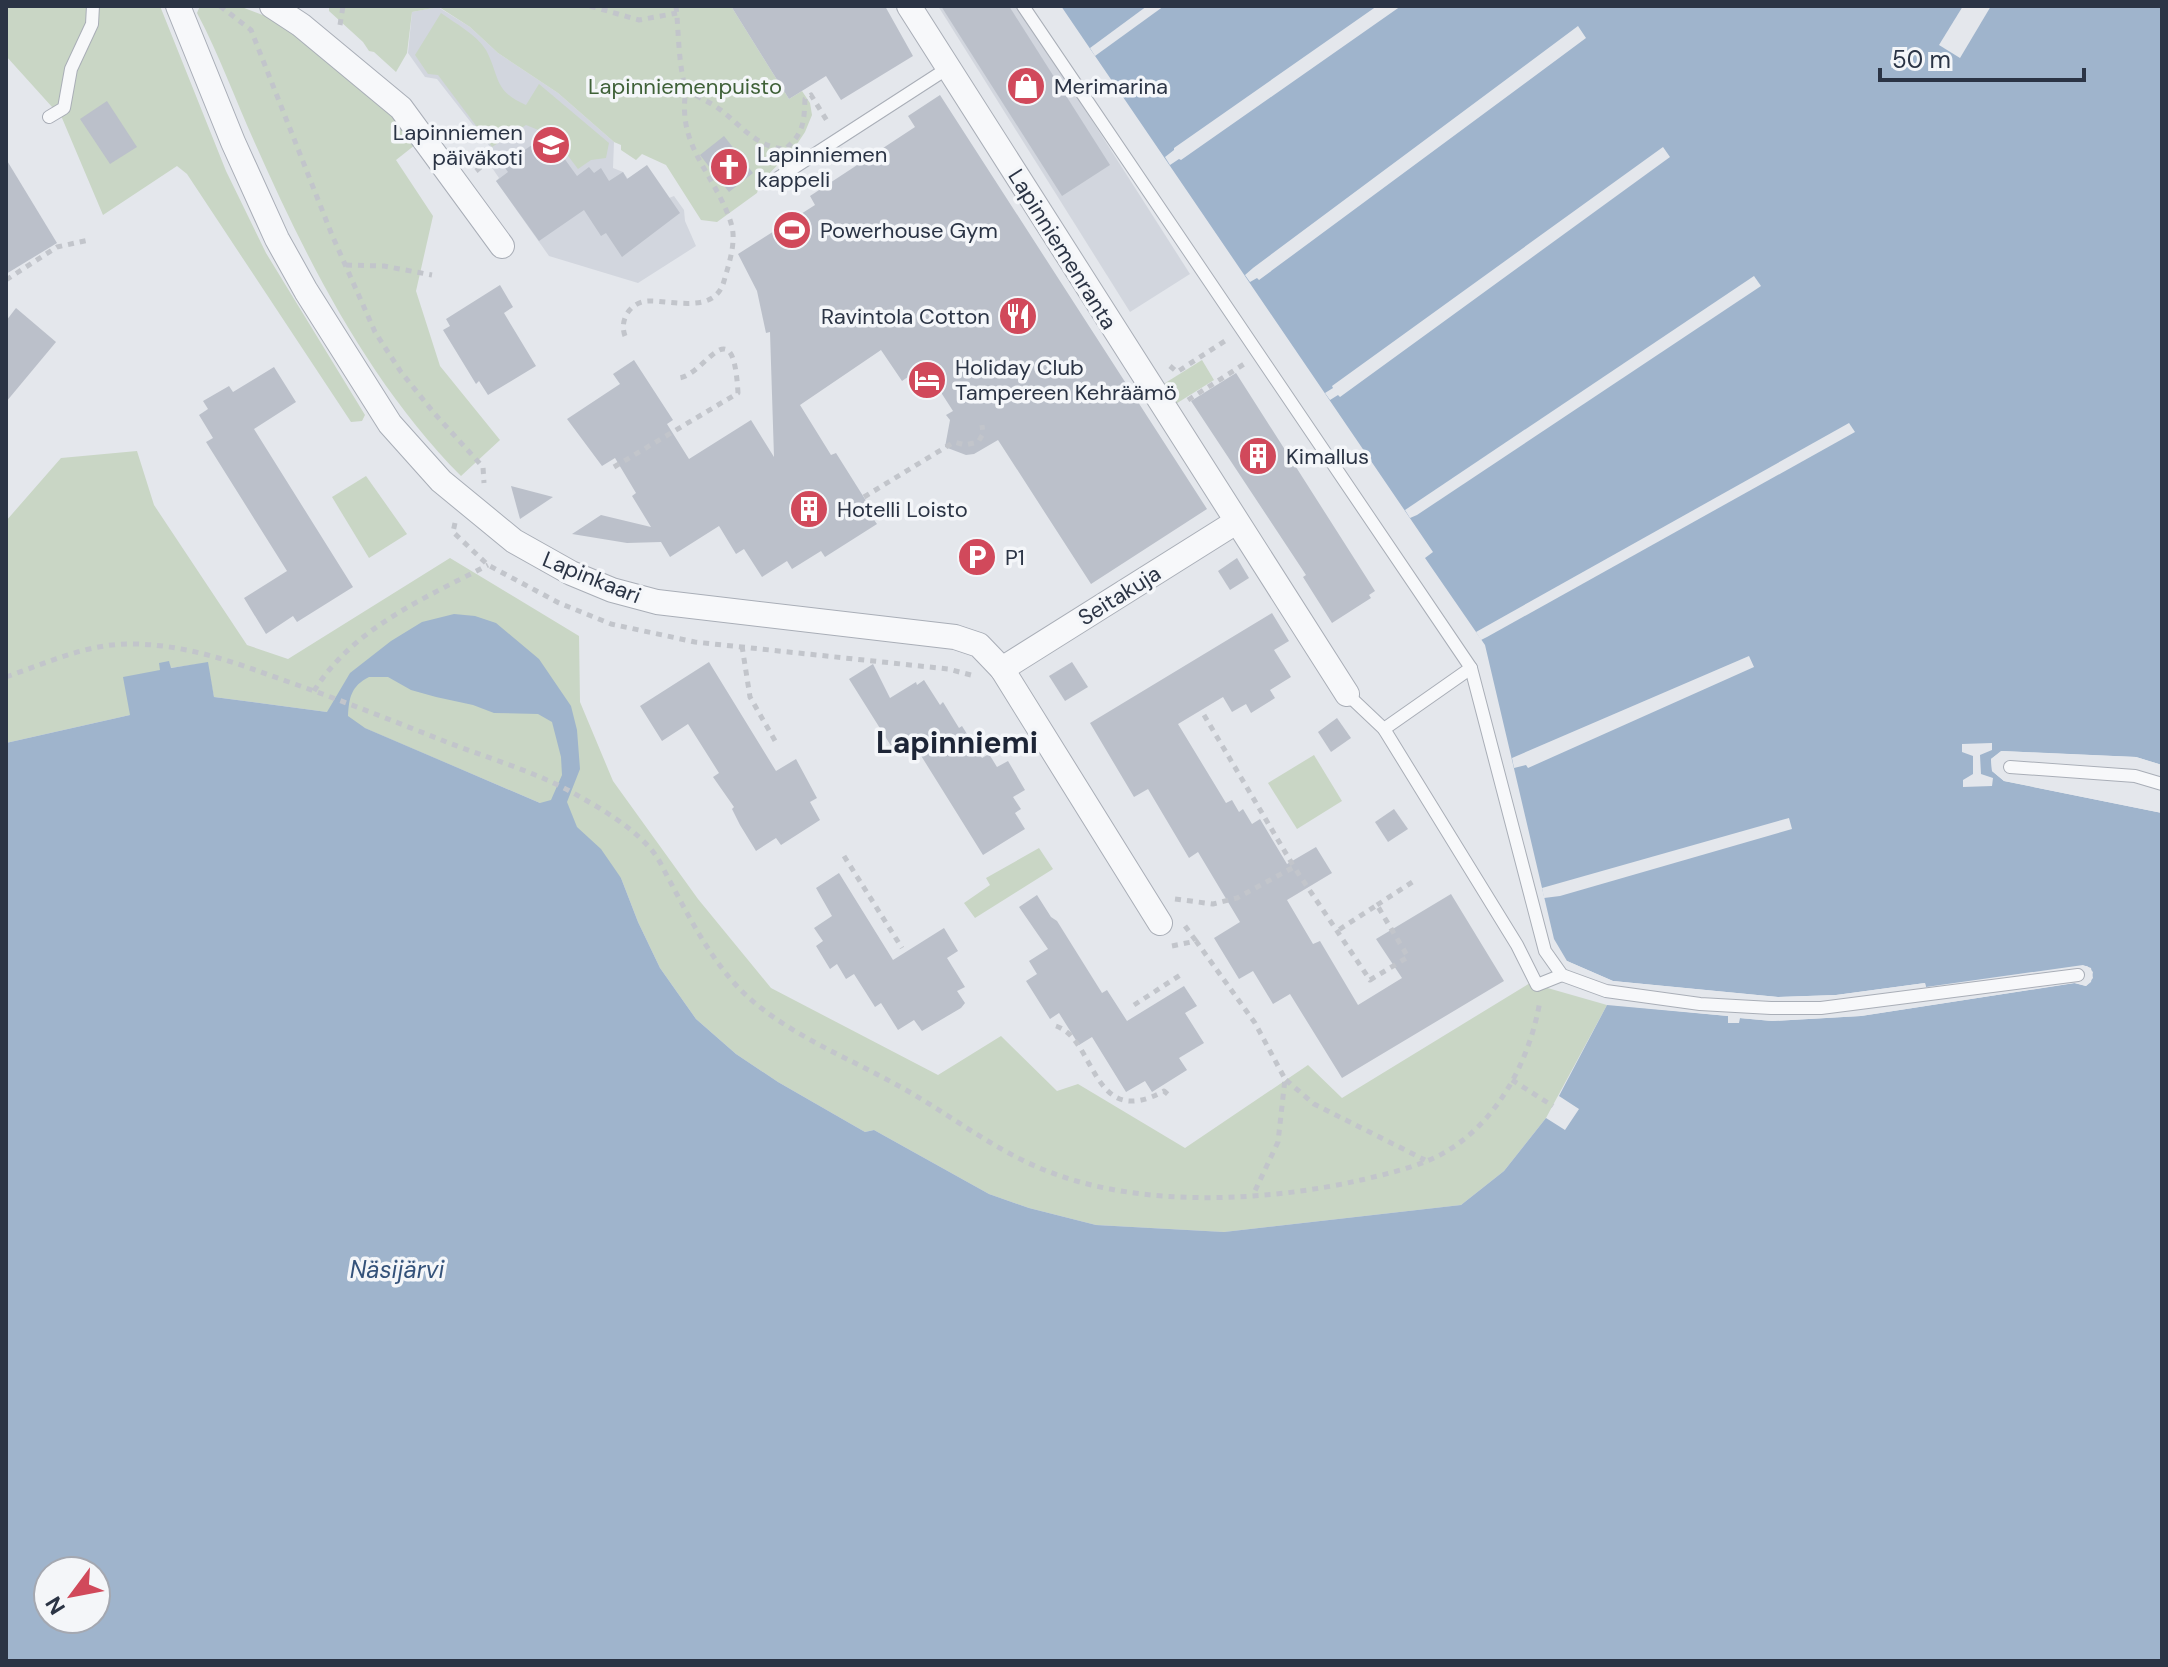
<svg xmlns="http://www.w3.org/2000/svg" width="2168" height="1667" viewBox="0 0 2168 1667" font-family="'DM Sans',sans-serif">
<rect width="100%" height="100%" fill="#e4e7ec"/>
<!-- built -->
<g fill="#d2d6de">
<polygon points="938,6 1019,6 1190,274 1130,312"/>
<polygon points="438,7 470,27 498,53 558,93 614,142 613,168 623,172 628,179 669,198 674,196 684,210 685,221 696,246 638,283 549,256 496,181 499,178 484,156 491,148 437,79 425,77 408,53 412,12"/>
</g>
<!-- green -->
<g fill="#c9d6c5">
<polygon points="6,6 160,6 226,171 266,253 365,415 362,421 351,422 187,174 177,166 103,215 62,118 6,56"/>
<path d="M200,6H239L276,20L388,109L415,145L396,160L433,216L416,291L440,366L500,440L461,476C369,383 307,261 254,141C235,99 219,54 197,13Z"/>
<polygon points="329,6 731,6 789,99 802,91 810,103 812,115 805,132 795,147 760,183 757,193 717,222 701,220 666,165 642,154 636,160 621,150 621,145 614,142 558,93 498,53 470,27 439,7 412,12 407,53 396,72 374,52 369,51 363,42 329,11"/>
<path d="M441,13C456,24 476,34 486,50C500,76 493,91 526,105L539,84L609,143L606,158L591,160L578,169L553,136L526,125L492,147L438,75L428,74L415,55Z"/>
<polygon points="1202,360 1214,380 1174,405 1162,385"/>
<polygon points="137,451 154,505 247,645 288,659 450,558 579,636 580,702 613,781 698,899 771,988 938,1075 1001,1036 1057,1091 1078,1084 1185,1148 1308,1065 1342,1098 1530,983 1607,1005 1546,1118 1504,1171 1461,1205 1224,1232 1096,1225 1029,1208 989,1194 874,1130 865,1132 778,1082 736,1054 696,1019 660,968 638,922 621,878 540,803 327,712 214,697 207,663 170,668 169,662 130,715 6,743 6,521 61,458"/>
<polygon points="366,476 407,534 369,558 332,497"/>
<polygon points="1314,755 1342,801 1297,829 1268,783"/>
<polygon points="1039,848 1053,869 975,918 964,903 990,885 986,878"/>
</g>
<!-- water -->
<path fill="#9fb4cc" fill-rule="evenodd" d="M1061,6H2162V765L2136,757L2002,751L1991,759L1992,771L2004,781L2162,813V1661H6V743L130,715L123,677L160,670L159,663L169,661L171,668L208,662L214,697L327,712L350,673L391,641L422,622L454,614L475,616L496,623L539,659L571,706L577,730L580,769L567,802L577,827L601,849L621,878L638,922L660,968L696,1019L736,1054L778,1082L865,1132L874,1130L989,1194L1029,1208L1096,1225L1224,1232L1461,1205L1504,1171L1546,1118L1565,1130L1579,1109L1559,1096L1607,1005L1728,1016V1023H1739V1018L1772,1021L1861,1016L2075,983L2086,986L2091,982L2093,972L2087,966L1926,988L1925,983L1836,995L1778,997L1613,981L1567,961L1554,939L1485,645L1425,558L1433,552ZM369,677H388L411,690L436,697L473,705L494,713L538,714L552,722L561,757L562,775L551,800L540,803L365,728L348,716C349,698 351,686 369,677ZM48,1571H96V1619H48Z"/>
<!-- pier -->
<g fill="#e4e7ec">
<polygon points="1147,6 1164,6 1095,56 1090,48"/>
<polygon points="1377,6 1401,6 1181,160 1179,159 1170,165 1165,157 1174,150 1174,148"/>
<polygon points="1963,6 1991,6 1960,58 1939,45"/>
<polygon points="1578,26 1586,38 1259,280 1257,278 1250,282 1245,275 1253,268"/>
<polygon points="1663,147 1670,157 1340,397 1338,395 1330,400 1325,393 1333,388 1332,386"/>
<polygon points="1754,276 1761,286 1417,515 1410,518 1405,510"/>
<polygon points="1849,423 1855,432 1487,637 1481,640 1476,632"/>
<polygon points="1749,656 1754,667 1528,768 1526,765 1514,768 1512,758"/>
<polygon points="1992,743 1992,750 1980,755 1981,774 1993,778 1992,786 1963,787 1963,780 1973,774 1973,756 1962,752 1962,744"/>
<polygon points="2001,751 2136,757 2162,765 2162,769 2135,761 2002,755 1995,760 1996,770 2005,778 2162,809 2162,813 2004,781 1992,771 1991,759"/>
<polygon points="1789,818 1792,829 1560,896 1544,898 1542,888"/>
<polygon points="1567,961 1613,981 1778,997 1836,995 1925,983 1926,987 2083,965 2091,968 2093,978 2086,986 2074,983 1861,1016 1772,1021 1740,1018 1739,1023 1728,1023 1728,1016 1604,1004 1608,1001 1729,1012 1735,1019 1739,1014 1772,1017 1820,1015 1924,1003 1927,1000 2074,979 2085,981 2089,973 2083,969 1923,991 1922,987 1836,999 1777,1001 1612,985 1573,969 1566,965"/>
</g>
<!-- building -->
<g fill="#bbc0ca">
<polygon points="731,6 885,6 913,56 841,100 826,76 789,99"/>
<polygon points="941,6 1009,6 1110,165 1062,196"/>
<polygon points="940,95 1207,509 1091,584 998,440 974,454 966,455 945,447 950,420 946,415 953,411 924,366 902,381 881,350 800,405 831,455 836,453 875,515 872,517 877,524 825,557 821,551 792,569 787,561 762,577 744,549 736,554 719,526 670,557 661,542 627,543 572,534 601,515 651,527 632,496 636,493 615,458 602,466 567,419 620,384 613,374 634,360 673,420 667,424 689,459 751,420 774,457 770,332 766,333 757,291 738,254 815,205 810,196 915,127 908,116"/>
<polygon points="107,101 137,147 110,164 80,119"/>
<polygon points="724,136 753,173 729,192 700,155"/>
<polygon points="542,138 547,144 551,140 577,176 589,167 594,173 601,168 609,181 623,172 627,179 647,165 680,213 622,257 606,233 601,236 584,210 539,241 496,181 508,172 503,165"/>
<polygon points="6,159 57,243 6,274"/>
<polygon points="500,285 513,307 504,313 536,366 488,395 479,381 476,384 443,330 450,326 446,319"/>
<polygon points="16,308 56,342 6,402 6,321"/>
<polygon points="274,367 296,402 254,429 353,587 297,622 293,616 266,634 244,598 287,571 206,442 213,438 199,415 208,409 203,401 229,386 233,392"/>
<polygon points="1236,373 1375,591 1369,595 1371,598 1332,623 1303,577 1306,575 1191,401"/>
<polygon points="511,486 553,497 520,519"/>
<polygon points="1237,558 1249,578 1230,590 1218,571"/>
<polygon points="1272,613 1289,641 1274,650 1291,677 1270,690 1275,698 1251,713 1246,704 1232,712 1223,697 1178,724 1226,803 1232,800 1239,812 1243,809 1252,824 1260,819 1287,864 1316,847 1332,873 1287,900 1313,944 1320,941 1358,1005 1402,978 1376,939 1451,894 1504,981 1342,1078 1290,994 1273,1004 1253,971 1239,979 1214,938 1240,922 1198,852 1189,858 1148,789 1134,797 1090,723"/>
<polygon points="709,662 776,771 796,759 817,798 810,802 820,820 781,845 776,838 756,851 740,825 732,809 734,807 713,777 719,773 688,724 662,741 640,706"/>
<polygon points="1072,662 1088,687 1065,701 1049,676"/>
<polygon points="873,664 890,698 916,682 917,685 924,680 940,705 943,702 959,728 962,726 982,758 989,754 997,767 1008,761 1025,790 1013,797 1021,809 1015,813 1025,829 983,855 910,738 893,749 849,679"/>
<polygon points="1337,718 1351,738 1331,752 1318,732"/>
<polygon points="1394,809 1408,829 1388,842 1375,822"/>
<polygon points="839,873 893,960 944,928 958,951 947,958 965,987 957,991 965,1003 961,1008 922,1031 914,1020 898,1030 881,1003 875,1007 854,974 846,979 837,964 830,969 816,946 823,941 814,928 832,916 816,888"/>
<polygon points="1037,895 1051,917 1057,921 1102,993 1107,990 1127,1021 1184,986 1197,1006 1185,1013 1204,1043 1179,1058 1187,1070 1152,1092 1145,1081 1126,1092 1092,1037 1079,1045 1059,1013 1050,1019 1026,981 1037,974 1029,961 1048,949 1019,907"/>
</g>
<g fill="none" stroke-linecap="round" stroke-linejoin="round">
<!-- service casing -->
<g stroke="#a9aeb7" stroke-width="14">
<g id="service">
<polyline points="1023,6 1471,668 1545,951 1562,975 1606,991 1700,1004 1771,1008 1821,1008 2078,975"/>
<polyline points="49,117 64,108 71,69 92,24 93,6"/>
<polyline points="778,178 948,68"/>
<polyline points="1347,694 1384,729 1517,945 1537,985 1562,975"/>
<polyline points="1384,729 1471,668"/>
<polyline points="2010,767 2135,776 2162,784"/>
</g>
</g>
<!-- minor casing -->
<g stroke="#a9aeb7" stroke-width="26">
<g id="minor">
<polyline points="178,6 233,142 277,239 306,291 390,424 441,481 514,541 571,573 612,590 657,602 955,637 979,645 1002,669 1160,923"/>
<polyline points="272,6 301,25 401,108 502,246"/>
<polyline points="909,6 1347,694"/>
<polyline points="1002,669 1236,522"/>
</g>
</g>
<!-- path -->
<g stroke="#c2c5cb" stroke-width="5" stroke-dasharray="6 6" stroke-linecap="butt">
<polyline points="220,6 251,30 332,235 375,332 401,372 434,413 483,467 484,483"/>
<polyline points="590,6 639,20 677,13"/>
<path d="M676,6C679,34 678,63 686,90C695,95 705,100 715,106C739,122 754,147 785,149C804,134 804,121 805,99L811,95L829,124"/>
<polyline points="340,25 343,6"/>
<polyline points="476,171 488,161"/>
<polyline points="346,265 384,266 432,275"/>
<polyline points="6,280 57,247 89,240"/>
<path d="M625,336C619,320 630,302 648,301C671,300 715,315 724,281C728,267 733,252 733,239C734,227 728,214 723,203C703,162 678,138 686,90"/>
<polyline points="1170,366 1177,372 1228,339"/>
<polyline points="1188,400 1244,364"/>
<path d="M614,467L738,393C733,303 704,379 677,378"/>
<polyline points="864,497 954,442 965,445 978,442 983,434 982,425"/>
<polyline points="455,523 453,532 488,565 559,603 611,624 695,642 948,669 971,675"/>
<polyline points="742,646 750,697 778,746"/>
<path d="M6,677C49,662 91,642 137,644C192,646 236,663 286,681C338,699 388,719 439,739C486,758 539,772 582,798C607,812 636,830 654,853C661,862 666,875 672,885C690,919 709,955 735,984C777,1030 843,1055 897,1085C947,1112 993,1150 1047,1171C1140,1208 1265,1202 1361,1180C1387,1174 1425,1165 1447,1151C1499,1120 1530,1059 1540,1001"/>
<path d="M314,691C353,628 425,598 488,565"/>
<polyline points="1204,715 1294,867"/>
<polyline points="844,856 902,948"/>
<polyline points="1175,899 1213,904 1237,898 1294,867 1370,980 1408,957 1377,905 1337,931"/>
<polyline points="1377,905 1414,881"/>
<polyline points="1185,926 1196,941"/>
<polyline points="1172,946 1196,941 1255,1023 1285,1079 1278,1142 1253,1195"/>
<polyline points="1134,1005 1182,974"/>
<path d="M1056,1026C1097,1040 1091,1131 1164,1091L1171,1097"/>
<polyline points="1286,1080 1314,1104 1425,1160"/>
<polyline points="1512,1080 1553,1106"/>
</g>
<!-- service -->
<use href="#service" stroke="#f7f8fa" stroke-width="12"/>
<!-- minor -->
<use href="#minor" stroke="#f7f8fa" stroke-width="24"/>
</g>
<!-- icons -->
<defs>
<g id="shop-disc" transform="scale(2)"><circle r="9.5" fill="#d1495b" stroke="#f4f6f9"/><path d="M-5-2.5h2.3a2.7 3.5 0 0 1 5.4 0H5L5.5 6h-11ZM-1.5-2.5h3a1.5 2.3 0 0 0-3 0Z" fill="#fff"/></g>
<g id="school-disc" transform="scale(2)"><circle r="9.5" fill="#d1495b" stroke="#f4f6f9"/><path d="M0-5L7-2L0 1L-7-2ZM-4 1L0 2.5L4 1V4Q0 6-4 4Z" fill="#fff"/></g>
<g id="church-disc" transform="scale(2)"><circle r="9.5" fill="#d1495b" stroke="#f4f6f9"/><path d="M-1.2-6h2.4v3.5h3.3v2.4h-3.3V6h-2.4V-.1h-3.3v-2.4h3.3Z" fill="#fff"/></g>
<g id="stadium-disc" transform="scale(2)"><circle r="9.5" fill="#d1495b" stroke="#f4f6f9"/><path d="M0-5a6.5 5 0 1 0 0 10a6.5 5 0 1 0 0-10ZM-3.5-1.8h7v3.6h-7Z" fill="#fff"/></g>
<g id="restaurant-disc" transform="scale(2)"><circle r="9.5" fill="#d1495b" stroke="#f4f6f9"/><path d="M-5-6h1v4h1v-4h1v4h1v-4h1v5L-1.5 .5V6h-2V.5L-5-1ZM5-6V6H3V1.5H1.5Q1.5-4 5-6Z" fill="#fff"/></g>
<g id="hotel-disc" transform="scale(2)"><circle r="9.5" fill="#d1495b" stroke="#f4f6f9"/><path d="M-6-4.5h1.5V1H6V5H4.5V3h-9V5H-6ZM-4 0a1.8 1.8 0 1 1 3.6 0ZM.5 0V-2.5h3Q6-2.5 6 0Z" fill="#fff"/></g>
<g id="building-disc" transform="scale(2)"><circle r="9.5" fill="#d1495b" stroke="#f4f6f9"/><path d="M-4-6H4V6H1V3H-1V6H-4ZM-2.5-4.3h1.7v1.8h-1.7ZM.8-4.3h1.7v1.8H.8ZM-2.5-1h1.7V.8h-1.7ZM.8-1h1.7V.8H.8Z" fill="#fff"/></g>
<g id="parking-disc" transform="scale(2)"><circle r="9.5" fill="#d1495b" stroke="#f4f6f9"/><path d="M-3.5-5.5H1a3.5 3.5 0 0 1 0 7H-1V5.5H-3.5ZM-1-3.4V-.6H.8a1.4 1.4 0 0 0 0-2.8Z" fill="#fff"/></g>
</defs>
<g fill-rule="evenodd">
<use href="#shop-disc" x="1026" y="86"/>
<use href="#school-disc" x="551" y="145"/>
<use href="#church-disc" x="729" y="167"/>
<use href="#stadium-disc" x="792" y="230"/>
<use href="#restaurant-disc" x="1018" y="316"/>
<use href="#hotel-disc" x="927" y="380"/>
<use href="#building-disc" x="1258" y="456"/>
<use href="#building-disc" x="809" y="509"/>
<use href="#parking-disc" x="977" y="557"/>
</g>
<g text-anchor="middle" stroke-width="7" stroke-linejoin="round" paint-order="stroke">
<!-- park labels -->
<g font-size="22" fill="#3f6138" stroke="#f4f6f9">
<text x="685" y="94">Lapinniemenpuisto</text>
</g>
<!-- poi labels -->
<g font-size="22" fill="#2b3445" stroke="#f4f6f9" text-anchor="start">
<text x="1054" y="94">Merimarina</text>
<text x="523" y="140" text-anchor="end">Lapinniemen<tspan x="523" dy="25">päiväkoti</tspan></text>
<text x="757" y="162">Lapinniemen<tspan x="757" dy="25">kappeli</tspan></text>
<text x="820" y="238">Powerhouse Gym</text>
<text x="990" y="324" text-anchor="end">Ravintola Cotton</text>
<text x="955" y="375">Holiday Club<tspan x="955" dy="25">Tampereen Kehräämö</tspan></text>
<text x="1286" y="464">Kimallus</text>
<text x="837" y="517">Hotelli Loisto</text>
<text x="1005" y="565">P1</text>
</g>
<!-- street labels -->
<g font-size="22" fill="#2b3445" stroke="#f4f6f9">
<text transform="translate(1063 249) rotate(58)" y="8">Lapinniemenranta</text>
<text transform="translate(592 577) rotate(22)" y="8">Lapinkaari</text>
<text transform="translate(1119 595) rotate(-32)" y="8">Seitakuja</text>
</g>
<!-- water labels -->
<g font-size="24" font-style="italic" fill="#34527a" stroke="#f4f6f9">
<text x="397" y="1278">Näsijärvi</text>
</g>
<!-- district labels -->
<g font-size="30" font-weight="bold" fill="#1d2536" stroke="#f4f6f9">
<text x="957" y="753">Lapinniemi</text>
</g>
</g>
<!-- border -->
<rect width="2168" height="1667" fill="none" stroke="#2b3445" stroke-width="16"/>
<!-- north arrow -->
<g transform="translate(72 1595) rotate(238)"><circle r="38" fill="#f4f6f9" stroke="#a4a8b1" stroke-width="2"/>
<path d="M0-6L14 30L0 20L-14 30Z" fill="#d1495b"/>
<text y="-12" font-size="22" font-weight="bold" text-anchor="middle" fill="#2b3445">N</text>
</g>
<!-- scale -->
<path d="M1880 68v12h204v-12" fill="none" stroke="#2b3445" stroke-width="4"/>
<text x="1892" y="68" font-size="24" fill="#2b3445" stroke="#f4f6f9" stroke-width="6" paint-order="stroke">50 m</text>
</svg>
